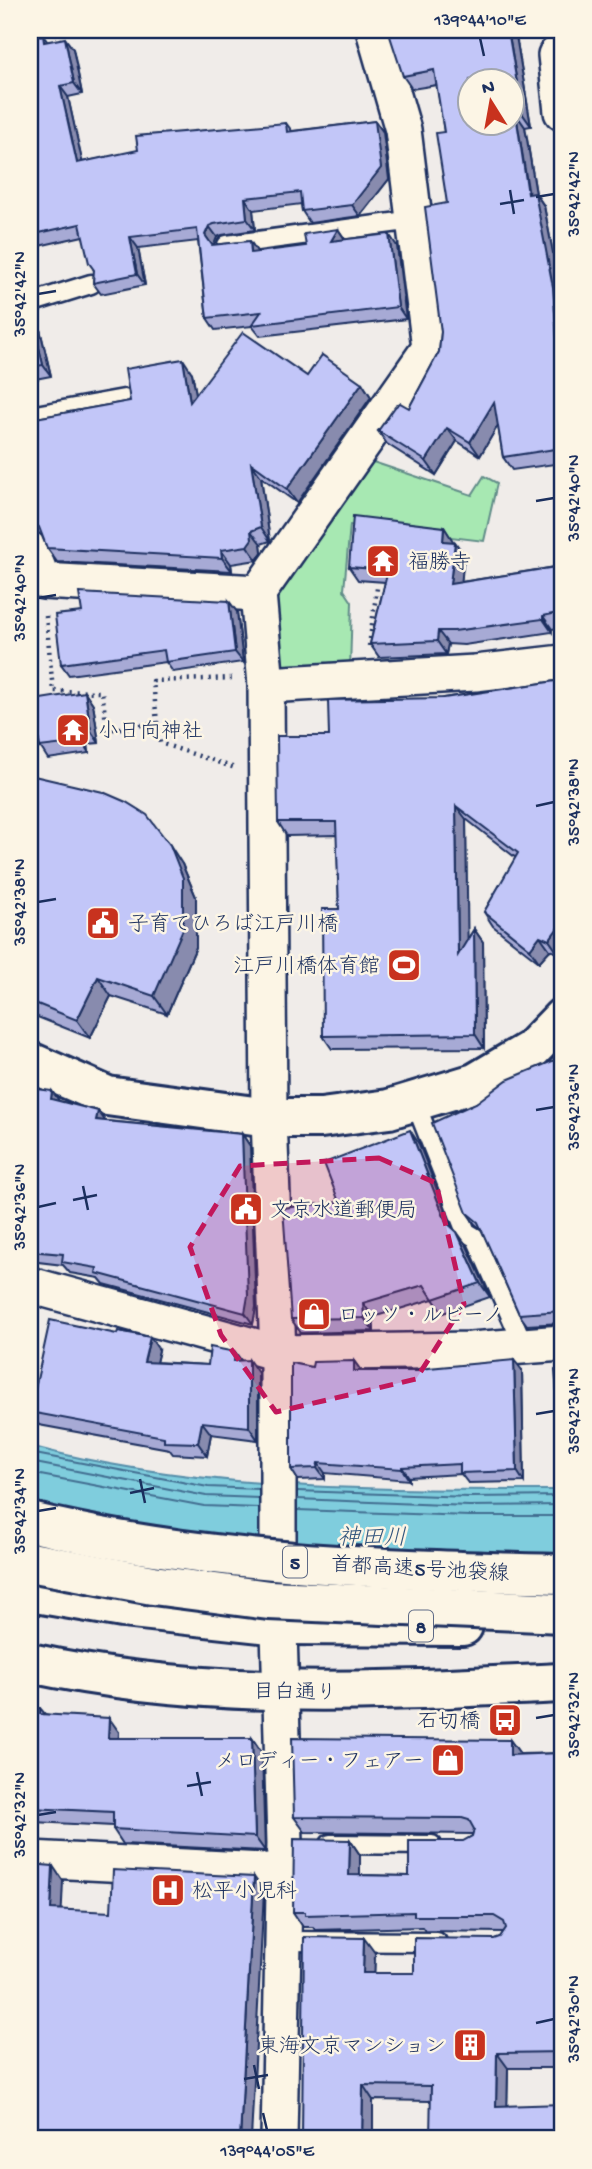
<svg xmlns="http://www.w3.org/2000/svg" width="592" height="2169" viewBox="0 0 592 2169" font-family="'Gochi Hand','Klee One',sans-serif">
<rect width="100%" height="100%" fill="#f0ece9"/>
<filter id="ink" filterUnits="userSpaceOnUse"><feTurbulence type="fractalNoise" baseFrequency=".0143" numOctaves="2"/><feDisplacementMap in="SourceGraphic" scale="14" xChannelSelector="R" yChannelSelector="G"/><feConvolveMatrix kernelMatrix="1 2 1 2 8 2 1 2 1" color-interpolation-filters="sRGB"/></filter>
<g filter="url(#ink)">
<!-- green -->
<polygon fill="#a7e8b2" stroke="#618c88" stroke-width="2" points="370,461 472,495 484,476 497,483 484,541 350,525 344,590 352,602 350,670 276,676 277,588"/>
<!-- water -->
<path fill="#7fcddd" stroke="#578eaa" stroke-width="2" d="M30,1446C200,1492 386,1490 562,1490V1592L322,1585L108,1556L30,1537Z"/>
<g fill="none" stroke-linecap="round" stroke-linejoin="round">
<!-- shore -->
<g stroke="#436e91" stroke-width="2">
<polyline points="30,1453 208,1487 259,1489"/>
<polyline points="30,1462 206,1496 259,1498"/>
<polyline points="30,1473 204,1506 259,1508"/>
<polyline points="297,1491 469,1497 562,1496"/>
<polyline points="297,1499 469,1506 562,1505"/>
<polyline points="297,1510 469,1516 562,1516"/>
</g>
<!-- service casing -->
<g stroke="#1b2f5e" stroke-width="23">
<g id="service">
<polyline points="227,245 414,220"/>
<polyline points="30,303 91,284"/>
<polyline points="30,416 124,399"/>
<polyline points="415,1102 466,1232 476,1238 525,1348"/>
<polyline points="330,1844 432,1845"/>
<polyline points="283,1941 437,1942"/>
</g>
</g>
<!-- minor casing -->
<g stroke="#1b2f5e" stroke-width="40">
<g id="minor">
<polyline points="562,54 556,55 562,112"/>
<polyline points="30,549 43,581 258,593"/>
<polyline points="266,685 475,673 562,663"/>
<polyline points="30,1285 278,1353 471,1350 562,1343"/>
<polyline points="30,1859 284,1872"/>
<polyline points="279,2139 285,1843 278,1594 278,1353 269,1118 266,685 258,593 430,348 403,130 374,30"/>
</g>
</g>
<!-- tertiary casing -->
<g stroke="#1b2f5e" stroke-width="44">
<polyline id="tertiary" points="30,1062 107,1096 269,1118 321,1118 389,1109 475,1083 531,1050 562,1018"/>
</g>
<!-- primary casing -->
<g stroke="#1b2f5e" stroke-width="44">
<g id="primary">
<polyline points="30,1592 123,1608 280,1625 463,1626"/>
<path d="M30,1663C212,1702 379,1691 562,1683"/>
</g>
</g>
<!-- path -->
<g stroke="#1b2f5e" stroke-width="4.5" stroke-dasharray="2 5" stroke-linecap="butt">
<polyline points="549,259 562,257"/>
<polyline points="46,616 53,691 102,692 107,730 157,723 160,743 235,768"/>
<polyline points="369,646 377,588"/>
<polyline points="157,723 153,681 233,678"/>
</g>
<!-- service -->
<use href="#service" stroke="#fcf5e5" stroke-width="18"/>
<!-- minor -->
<use href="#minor" stroke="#fcf5e5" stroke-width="35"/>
<!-- tertiary -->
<use href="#tertiary" stroke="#fcf5e5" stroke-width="38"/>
<!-- primary -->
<use href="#primary" stroke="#fcf5e5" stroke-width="38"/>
<!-- motorway-bridge casing -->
<g stroke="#1b2f5e" stroke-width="44" stroke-linecap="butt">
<g id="motorway-bridge">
<path d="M30,1522C204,1564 384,1569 562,1574"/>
<polyline points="30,1562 153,1585 269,1600 562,1613"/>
</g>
</g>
<!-- motorway-bridge -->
<use href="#motorway-bridge" stroke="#fcf5e5" stroke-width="38"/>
</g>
<!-- wall -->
<g fill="#a7aad5" stroke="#1b2f5e" stroke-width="2">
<polygon points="515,30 531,126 525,127 536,194 544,206 562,300 562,463 512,470 503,457 498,425 480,456 457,441 436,475 387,444 378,431 409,408 439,352 441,332 447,203 444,132 437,85 412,89 403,76"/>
<polygon points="43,35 47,41 73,49 82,94 68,97 82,162 286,123 292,131 375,121 383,132 389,179 360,216 310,223 302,211 301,204 253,210 255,230 222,235 217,237 213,245 250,241 257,252 306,246 338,229 345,239 397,246 406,319 260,336 252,326 215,330 207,318 198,241 138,248 145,285 101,294 93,283 94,271 83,236 30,248 30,38"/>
<polygon points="30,310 38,321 51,376 30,380"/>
<polygon points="192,373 196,394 307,376 362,383 371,397 297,503 261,477 270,541 261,544 262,552 257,560 231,564 232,571 57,562 47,548 42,536 35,530 30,522 30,419 130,401"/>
<polygon points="444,527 453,542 455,542 464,555 461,582 562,566 562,627 552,629 552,632 464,645 448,644 446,654 379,657 370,644 385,582 358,580 349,567"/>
<polygon points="237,612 243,662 173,672 166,662 69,675 61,664"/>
<polygon points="562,680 562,948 558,953 550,950 539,962 493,926 484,912 516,858 466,819 467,940 474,929 483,942 484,1048 332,1049 323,1036 339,909 337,835 287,836 278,822 329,736 444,698"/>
<polygon points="85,692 93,704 99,743 88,744 89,753 48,759 41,748 30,749 30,711 36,710"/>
<polygon points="30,785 182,864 196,897 196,947 167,1014 111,996 90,1038 30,1014"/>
<polygon points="562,1057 562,1323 527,1325 519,1314 482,1230 475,1224 467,1213 476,1103"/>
<polygon points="30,1088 59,1101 98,1111 105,1121 242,1134 250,1146 256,1307 253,1324 104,1284 99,1278 70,1273 63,1265 30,1261"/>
<polygon points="419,1144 452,1228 467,1246 490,1297 443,1313 433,1299 373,1317 374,1331 301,1333 291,1319 339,1202"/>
<polygon points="159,1350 156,1362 208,1365 235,1352 241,1360 258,1373 258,1440 211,1434 207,1456 173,1454 169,1449 39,1425 30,1412"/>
<polygon points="354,1361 361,1371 522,1370 524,1482 468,1483 461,1474 409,1477 409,1480 325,1473 325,1479 298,1480 291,1469 312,1367"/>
<polygon points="30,1708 40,1708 45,1714 119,1732 119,1738 252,1738 262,1753 265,1851 123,1844 113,1829 113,1826 34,1822 33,1839 30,1840"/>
<polygon points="510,1740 520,1754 562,1753 562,2068 508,2068 507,2106 562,2139 430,2101 373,2100 302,2139 375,1953 374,1973 414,1973 500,1937 504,1932 425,1931 422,1927 315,1930 313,1927 303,1927 293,1912 350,1840 360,1855 360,1875 409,1876 472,1836 472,1834 305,1832 294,1817"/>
</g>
<!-- shaded-wall -->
<g fill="#888bae" stroke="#1b2f5e" stroke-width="2">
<polygon points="508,30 515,30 531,126 522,113"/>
<polygon points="65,38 73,49 82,94 74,83"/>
<polygon points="60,86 68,97 85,174 77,163"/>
<polygon points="516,114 525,127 536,194 544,206 562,300 562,403"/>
<polygon points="375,121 383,132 389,179 360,216 352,205"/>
<polygon points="245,198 253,210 255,230 247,219"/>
<polygon points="209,226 217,237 213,247 205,235"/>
<polygon points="338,229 346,241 331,241"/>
<polygon points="389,234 397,246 406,319 398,307"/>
<polygon points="130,237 138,248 145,285 137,274"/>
<polygon points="250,241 258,253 251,253"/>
<polygon points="30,309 38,321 51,376 43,365"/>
<polygon points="183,359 192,373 200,415 190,402"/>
<polygon points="362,383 371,397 297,503 287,489"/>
<polygon points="494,402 504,415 480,456 470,442"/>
<polygon points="447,428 457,441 436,475 426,461"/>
<polygon points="251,463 261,477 270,541 261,527"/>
<polygon points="444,527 453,541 452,555 443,541"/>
<polygon points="251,531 261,544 262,552 257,560 247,546"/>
<polygon points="455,542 464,555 460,597 450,584"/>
<polygon points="221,550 231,564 232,571 222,558"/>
<polygon points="229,601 237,612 243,662 235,652"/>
<polygon points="543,616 552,629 552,632 543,619"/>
<polygon points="438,631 448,644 446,654 437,641"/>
<polygon points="85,692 93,704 99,743 91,731"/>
<polygon points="80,732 88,744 89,753 82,742"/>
<polygon points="456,806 466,819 468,968 458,955"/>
<polygon points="170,845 182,864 196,897 196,947 167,1014 154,996"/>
<polygon points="562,922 562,948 558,953 549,940"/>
<polygon points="474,929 483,942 484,1048 475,1034"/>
<polygon points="540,936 550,950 539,962 530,949"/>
<polygon points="98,977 111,996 90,1038 77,1020"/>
<polygon points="52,1091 60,1102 51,1099"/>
<polygon points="98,1111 106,1122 96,1120"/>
<polygon points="410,1130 419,1144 455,1236 446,1222"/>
<polygon points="242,1134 250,1146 256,1307 253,1324 245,1313"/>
<polygon points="457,1232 467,1246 490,1297 480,1283"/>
<polygon points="363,1303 373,1317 374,1331 364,1318"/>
<polygon points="150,1337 159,1350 153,1375 144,1362"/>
<polygon points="235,1352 244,1365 234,1361"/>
<polygon points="249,1360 258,1373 258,1440 249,1427"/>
<polygon points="514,1360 522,1370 524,1482 517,1471"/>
<polygon points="354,1361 362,1372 354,1371"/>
<polygon points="202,1422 211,1434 207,1456 198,1443"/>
<polygon points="318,1463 325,1473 325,1479 317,1468"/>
<polygon points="402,1467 409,1477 409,1480 402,1469"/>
<polygon points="109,1718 119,1732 118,1752 108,1738"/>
<polygon points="252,1738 262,1753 265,1851 255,1837"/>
<polygon points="510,1740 521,1755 510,1755"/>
<polygon points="30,1816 34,1822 33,1839 30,1834"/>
<polygon points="350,1840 360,1855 360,1890 349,1875"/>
<polygon points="53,1866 63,1881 61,1923 51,1909"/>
<polygon points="254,1877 264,1891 251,2139 240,2139"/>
<polygon points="364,1938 375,1953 374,1988 363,1973"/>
<polygon points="497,2053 508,2068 507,2121 496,2106"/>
<polygon points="363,2085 373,2100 373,2139 362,2139"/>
</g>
<!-- building -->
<g fill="#c2c6f8" stroke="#1b2f5e" stroke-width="2" fill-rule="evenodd">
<path d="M388,30H508L522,113L516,114L528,194L535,193L553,287L562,403V448L503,457L494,402L470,442L447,428L426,461L378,431L395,407L400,403L409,408L439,352L441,332L425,207L447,203L436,133L444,132L434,70L403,76ZM470,80H512V122H470Z"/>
<polygon points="43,35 44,42 65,38 74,83 60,86 77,163 138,150 136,136 286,123 287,132 375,121 381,168 352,205 302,211 300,192 245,198 247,219 214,224 209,226 205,235 212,245 250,241 251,253 306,246 304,234 338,229 331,241 389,234 398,307 252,325 261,312 207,318 197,229 130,237 137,274 93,283 94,270 89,263 80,224 30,235 30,38"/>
<polygon points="30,309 43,365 30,367"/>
<polygon points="243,332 307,376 322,355 362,383 287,489 251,463 261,527 251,531 252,539 247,546 221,550 222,558 47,548 39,527 30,520 30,419 130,401 125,369 183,359 190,402"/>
<polygon points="353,516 444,527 443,541 455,542 450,584 562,566 562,612 543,616 543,619 454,631 438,631 437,641 370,644 388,570 349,567"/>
<polygon points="79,593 229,601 235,652 166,662 164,650 61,664 55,615 82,612"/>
<polygon points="562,680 562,922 549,940 540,936 530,949 484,912 518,853 456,806 458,955 474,929 475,1034 323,1036 322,909 339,909 336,822 278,822 277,736 329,736 328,700 444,698"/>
<polygon points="85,692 91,731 80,732 82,742 40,747 38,736 30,737 30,711 36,710 34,700"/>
<polygon points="34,776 103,792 126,802 147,815 170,845 183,878 183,929 154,996 98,977 77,1020 30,1001 30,785"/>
<polygon points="562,1057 562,1311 519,1314 478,1222 467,1213 432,1123 476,1103 507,1080"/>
<polygon points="30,1088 52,1091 51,1099 98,1111 96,1120 242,1134 248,1296 245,1313 96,1273 97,1268 62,1262 63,1254 30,1251"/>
<polygon points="410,1130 446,1222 457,1232 480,1283 433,1299 424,1285 363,1303 364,1318 291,1319 283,1208 339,1202 324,1163"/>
<polygon points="50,1320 117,1334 118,1331 150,1337 144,1362 208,1365 210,1347 235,1352 234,1361 249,1360 249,1427 202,1422 198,1443 164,1442 164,1437 30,1412"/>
<polygon points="514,1360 517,1471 460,1473 460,1464 402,1467 402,1469 318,1463 317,1468 291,1469 291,1363 312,1367 313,1362 354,1361 354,1371 418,1371 418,1369"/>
<polygon points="562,1369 562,1450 555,1370"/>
<polygon points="30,1708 40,1708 40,1714 109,1718 108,1738 252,1738 255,1837 113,1829 113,1812 30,1808"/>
<polygon points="292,1738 510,1740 510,1755 562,1753 562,2052 497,2053 496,2106 562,2104 562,2139 430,2139 431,2086 363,2085 362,2139 302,2139 304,1937 364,1938 363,1973 414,1973 414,1938 494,1939 500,1937 506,1928 504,1922 494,1916 414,1916 414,1912 305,1915 305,1912 293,1912 294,1839 350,1840 349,1875 409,1876 409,1841 463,1841 472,1836 474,1829 469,1820 462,1818 294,1817"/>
<polygon points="30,1864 53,1866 51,1909 111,1912 113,1870 254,1877 240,2139 30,2139"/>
</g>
</g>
<!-- marked area -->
<path fill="#c2185b" fill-opacity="0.2" stroke="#c2185b" stroke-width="5" stroke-dasharray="14 9" stroke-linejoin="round" d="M379,1158L436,1183L464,1304L416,1379L276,1412L221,1335L190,1247L240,1166Z"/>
<!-- ticks -->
<path fill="none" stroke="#1b2f5e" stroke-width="2.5" d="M480,38L484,56M510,190L514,214M536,197L554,194M500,204L524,200M38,294L56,291M536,501L554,498M38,598L56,595M536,806L554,802M38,902L56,899M536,1110L554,1107M83,1186L88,1210M73,1200L97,1195M38,1207L56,1203M536,1414L554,1411M140,1479L145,1503M130,1493L154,1488M38,1511L56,1508M536,1718L554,1715M197,1772L202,1796M187,1786L211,1782M38,1815L56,1812M536,2023L554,2019M254,2065L259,2089M244,2079L268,2075M263,2113L267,2130"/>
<!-- icons -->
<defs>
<g id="temple-square" transform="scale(1.75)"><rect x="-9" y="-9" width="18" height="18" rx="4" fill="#c8321e" stroke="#fcf5e5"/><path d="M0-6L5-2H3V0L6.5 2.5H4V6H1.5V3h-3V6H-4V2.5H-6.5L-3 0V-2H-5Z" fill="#fff"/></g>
<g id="civic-square" transform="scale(1.75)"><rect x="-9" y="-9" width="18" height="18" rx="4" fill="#c8321e" stroke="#fcf5e5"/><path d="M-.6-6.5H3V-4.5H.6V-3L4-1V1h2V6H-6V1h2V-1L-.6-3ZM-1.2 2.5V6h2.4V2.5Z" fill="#fff"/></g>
<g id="stadium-square" transform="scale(1.75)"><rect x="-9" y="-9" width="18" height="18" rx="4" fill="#c8321e" stroke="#fcf5e5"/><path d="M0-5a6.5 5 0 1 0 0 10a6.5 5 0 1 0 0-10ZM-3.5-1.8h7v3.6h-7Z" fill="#fff"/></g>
<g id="shop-square" transform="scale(1.75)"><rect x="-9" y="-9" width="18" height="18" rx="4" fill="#c8321e" stroke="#fcf5e5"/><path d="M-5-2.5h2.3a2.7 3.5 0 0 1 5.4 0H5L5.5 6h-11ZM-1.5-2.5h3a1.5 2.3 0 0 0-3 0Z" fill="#fff"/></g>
<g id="bus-square" transform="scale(1.75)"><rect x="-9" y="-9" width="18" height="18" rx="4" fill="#c8321e" stroke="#fcf5e5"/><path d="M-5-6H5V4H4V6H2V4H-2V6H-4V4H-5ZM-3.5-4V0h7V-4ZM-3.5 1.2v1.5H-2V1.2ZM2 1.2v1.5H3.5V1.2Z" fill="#fff"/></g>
<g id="hospital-square" transform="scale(1.75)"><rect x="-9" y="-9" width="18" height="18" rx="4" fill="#c8321e" stroke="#fcf5e5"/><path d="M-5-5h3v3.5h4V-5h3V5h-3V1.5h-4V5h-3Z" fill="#fff"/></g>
<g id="building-square" transform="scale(1.75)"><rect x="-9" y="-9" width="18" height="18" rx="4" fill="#c8321e" stroke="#fcf5e5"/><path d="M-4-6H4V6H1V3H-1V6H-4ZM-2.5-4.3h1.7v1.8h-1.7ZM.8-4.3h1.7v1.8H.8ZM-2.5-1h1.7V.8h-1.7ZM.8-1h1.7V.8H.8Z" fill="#fff"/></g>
</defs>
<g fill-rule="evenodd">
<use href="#temple-square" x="383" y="561"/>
<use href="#temple-square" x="73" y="730"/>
<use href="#civic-square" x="103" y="923"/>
<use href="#stadium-square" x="404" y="965"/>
<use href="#civic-square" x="246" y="1209"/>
<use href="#shop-square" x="314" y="1314"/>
<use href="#bus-square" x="505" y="1720"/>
<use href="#shop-square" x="448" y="1760"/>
<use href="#hospital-square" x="168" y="1890"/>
<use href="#building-square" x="470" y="2045"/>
</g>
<g text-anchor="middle" stroke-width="5" stroke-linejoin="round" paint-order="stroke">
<!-- shield labels -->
<g fill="#fcf5e5" stroke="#5e6a86" stroke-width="2">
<rect x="283" y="1546.5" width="24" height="31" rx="5"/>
<rect x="409" y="1610.5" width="24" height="31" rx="5"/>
</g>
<g font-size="19" font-weight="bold" fill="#1b2f5e">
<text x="295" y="1569">5</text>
<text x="421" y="1633">8</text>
</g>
<!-- poi labels -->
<g font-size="21" fill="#1b2f5e" stroke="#fcf5e5" text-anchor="start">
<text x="408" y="568">福勝寺</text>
<text x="98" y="737">小日向神社</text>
<text x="128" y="930">子育てひろば江戸川橋</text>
<text x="380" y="972" text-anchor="end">江戸川橋体育館</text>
<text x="270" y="1216">文京水道郵便局</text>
<text x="338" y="1321">ロッソ・ルビーノ</text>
<text x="480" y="1727" text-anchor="end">石切橋</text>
<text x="424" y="1767" text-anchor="end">メロディー・フェアー</text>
<text x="192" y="1897">松平小児科</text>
<text x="446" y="2052" text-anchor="end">東海文京マンション</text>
</g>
<!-- street labels -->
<g font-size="21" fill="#1b2f5e" stroke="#fcf5e5">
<text transform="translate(420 1568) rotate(3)" y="7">首都高速5号池袋線</text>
<text transform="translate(295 1691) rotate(1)" y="7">目白通り</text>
</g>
<!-- water labels -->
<g font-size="23" font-style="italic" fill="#34567e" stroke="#fcf5e5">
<text x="372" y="1544">神田川</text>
</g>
</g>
<!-- margin -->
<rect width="592" height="2169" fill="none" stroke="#fcf5e5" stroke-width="77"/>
<!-- north arrow -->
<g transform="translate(491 102) rotate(349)"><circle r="33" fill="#fcf5e5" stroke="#a2a6af" stroke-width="2"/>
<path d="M0-5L12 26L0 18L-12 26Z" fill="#c8321e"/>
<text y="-10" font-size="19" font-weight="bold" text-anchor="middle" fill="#1b2f5e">N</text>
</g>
<rect x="38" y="38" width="516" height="2092" fill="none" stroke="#1b2f5e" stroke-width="2.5"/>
<g font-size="18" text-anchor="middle" fill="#1b2f5e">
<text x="480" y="25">139°44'10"E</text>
<text transform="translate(573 194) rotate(-90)" y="6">35°42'42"N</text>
<text transform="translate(19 294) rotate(-90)" y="6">35°42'42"N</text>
<text transform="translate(573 498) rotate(-90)" y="6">35°42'40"N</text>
<text transform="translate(19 598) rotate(-90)" y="6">35°42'40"N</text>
<text transform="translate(573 802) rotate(-90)" y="6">35°42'38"N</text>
<text transform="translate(19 902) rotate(-90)" y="6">35°42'38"N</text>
<text transform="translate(573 1107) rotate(-90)" y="6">35°42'36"N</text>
<text transform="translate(19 1207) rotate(-90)" y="6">35°42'36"N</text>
<text transform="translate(573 1411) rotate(-90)" y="6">35°42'34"N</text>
<text transform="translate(19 1511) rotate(-90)" y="6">35°42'34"N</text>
<text transform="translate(573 1715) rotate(-90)" y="6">35°42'32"N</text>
<text transform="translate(19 1815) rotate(-90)" y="6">35°42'32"N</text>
<text transform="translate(573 2019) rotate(-90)" y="6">35°42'30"N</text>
<text x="267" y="2156">139°44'05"E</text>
</g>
</svg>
